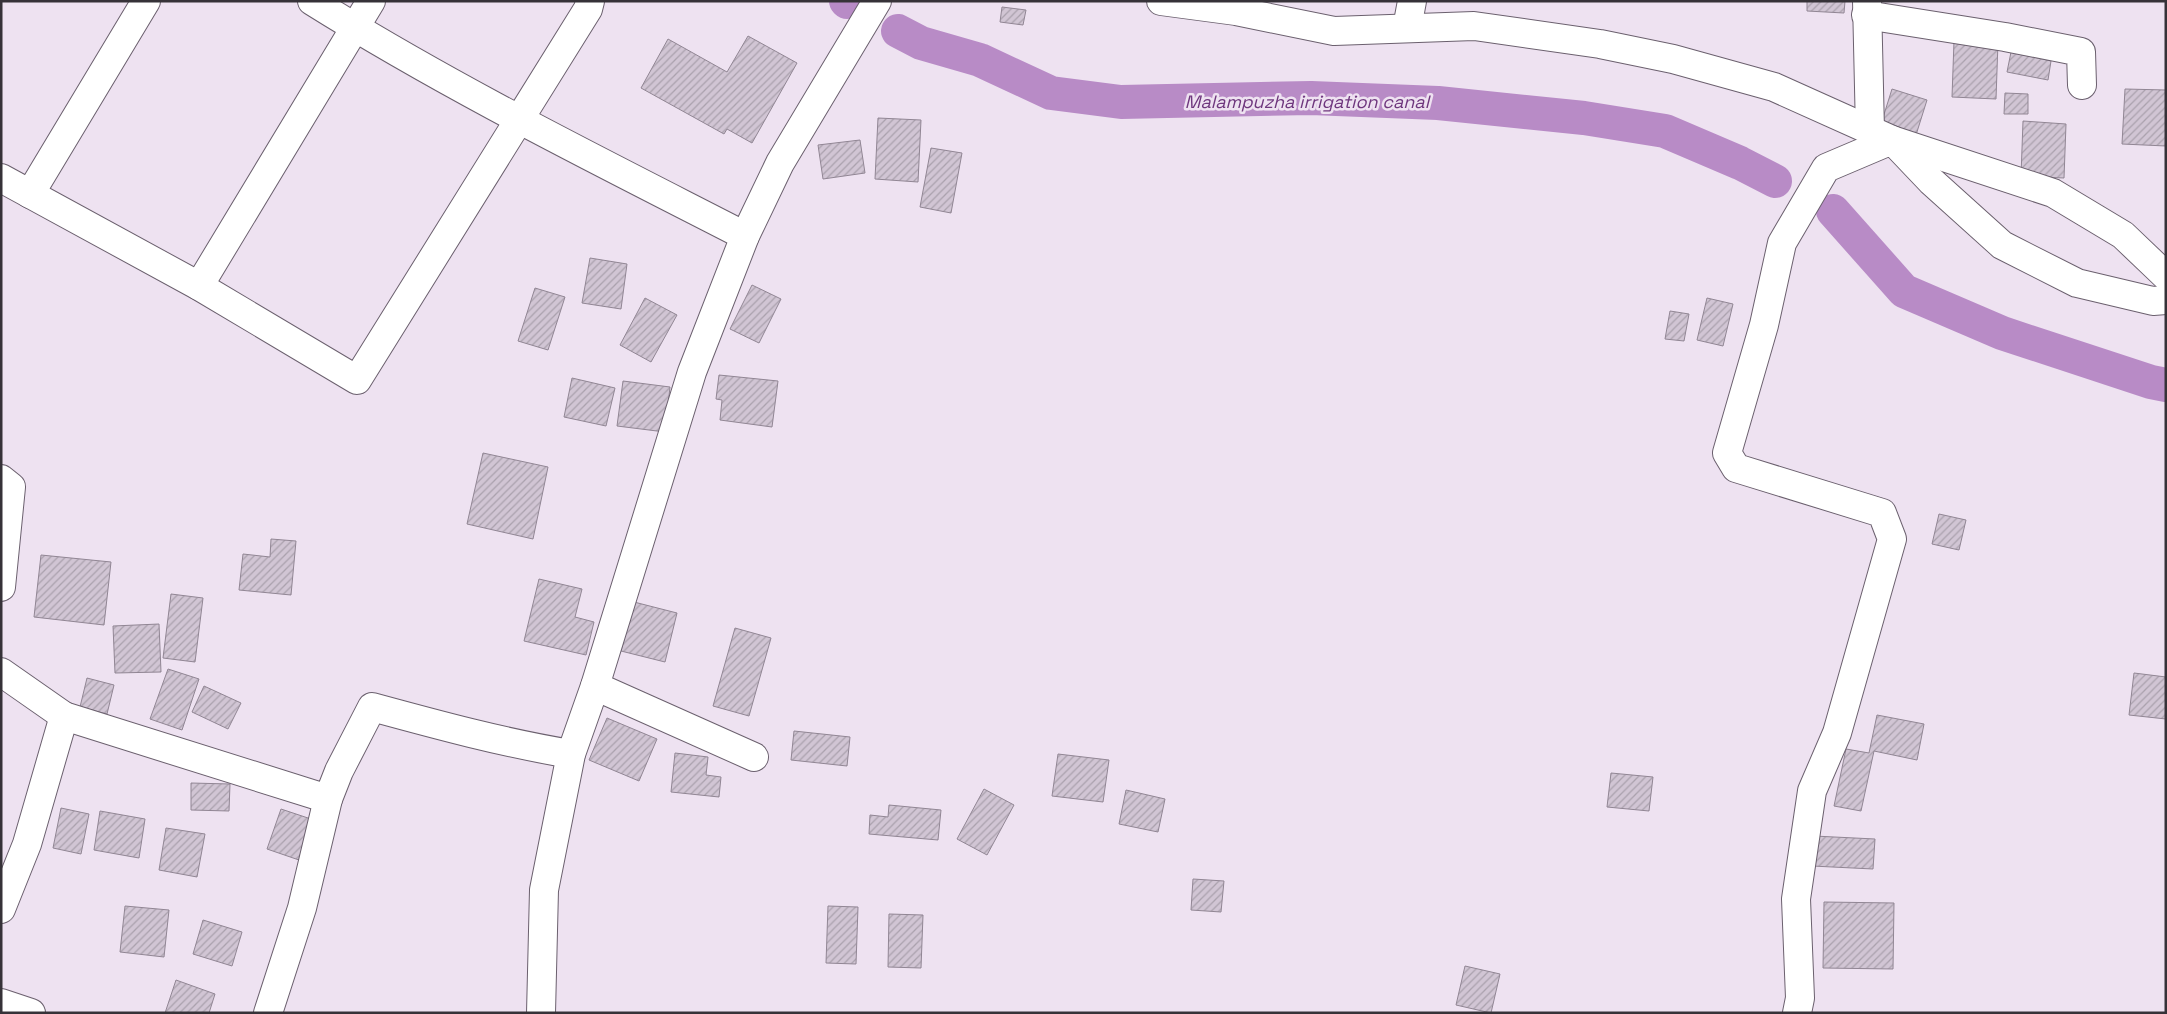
<svg xmlns="http://www.w3.org/2000/svg" width="2167" height="1014" viewBox="0 0 2167 1014" font-family="'Space Grotesk',sans-serif">
<defs>
<pattern id="building-hatch" width="6" height="6" patternUnits="userSpaceOnUse" patternTransform="scale(1.25)"><rect width="6" height="6" fill="#d1c5d4"/><path d="M-1 1l2-2M0 6l6-6M5 7l2-2" fill="none" stroke="#aaa1ad"/></pattern>
</defs>
<rect width="100%" height="100%" fill="#eee2f1"/>
<g fill="none" stroke-linecap="round" stroke-linejoin="round">
<!-- canal -->
<g stroke="#b88bc6" stroke-width="34">
<polyline points="846,1 847,2"/>
<polyline points="898,31 921,43 980,60 1051,93 1121,102 1311,98 1438,103 1584,118 1665,131 1740,163 1775,181"/>
<polyline points="1833,211 1904,291 2002,333 2151,382 2166,385"/>
</g>
</g>
<!-- building -->
<g fill="url(#building-hatch)" stroke="#918694">
<polygon points="1807,1 1845,1 1844,13 1807,11"/>
<polygon points="1002,7 1026,10 1023,25 1000,22"/>
<polygon points="748,36 797,63 752,143 727,129 724,134 641,88 668,39 727,72"/>
<polygon points="1954,41 1998,42 1996,99 1952,97"/>
<polygon points="2011,52 2051,61 2048,80 2007,72"/>
<polygon points="1892,89 1927,100 1916,135 1881,124"/>
<polygon points="2125,89 2166,90 2166,146 2122,144"/>
<polygon points="2005,93 2028,94 2028,114 2004,114"/>
<polygon points="878,118 921,120 918,182 875,179"/>
<polygon points="2023,121 2066,124 2064,178 2021,176"/>
<polygon points="860,140 865,173 823,179 818,145"/>
<polygon points="931,148 962,153 951,213 920,207"/>
<polygon points="590,258 627,264 621,309 582,303"/>
<polygon points="752,285 781,299 759,343 730,329"/>
<polygon points="535,288 565,297 548,350 518,341"/>
<polygon points="645,298 677,315 651,362 620,345"/>
<polygon points="1707,298 1733,304 1723,346 1697,340"/>
<polygon points="1670,311 1689,314 1684,341 1665,339"/>
<polygon points="719,375 778,381 772,427 720,420 722,400 716,399"/>
<polygon points="572,378 615,388 606,426 564,417"/>
<polygon points="623,381 670,387 665,432 617,426"/>
<polygon points="483,453 548,467 533,539 467,524"/>
<polygon points="1939,514 1966,520 1959,550 1932,544"/>
<polygon points="271,539 296,541 291,595 239,590 243,554 270,557"/>
<polygon points="41,555 111,562 104,625 34,617"/>
<polygon points="539,579 582,589 575,617 594,622 586,655 524,641"/>
<polygon points="171,594 203,598 195,662 163,658"/>
<polygon points="634,602 677,613 665,662 621,651"/>
<polygon points="159,624 161,672 115,673 113,626"/>
<polygon points="735,628 771,638 749,716 713,706"/>
<polygon points="168,669 199,679 182,730 150,719"/>
<polygon points="2134,673 2166,677 2166,719 2129,715"/>
<polygon points="87,678 114,685 107,714 80,707"/>
<polygon points="204,686 241,703 228,729 192,712"/>
<polygon points="1877,715 1924,724 1917,760 1874,751 1861,811 1834,806 1846,749 1869,753"/>
<polygon points="607,718 657,739 639,781 589,760"/>
<polygon points="794,731 850,737 847,766 791,760"/>
<polygon points="675,753 708,757 706,775 721,777 719,797 671,792"/>
<polygon points="1058,754 1109,760 1103,802 1052,796"/>
<polygon points="1611,773 1653,777 1649,811 1607,807"/>
<polygon points="191,783 230,784 229,811 191,810"/>
<polygon points="984,789 1014,805 987,855 957,839"/>
<polygon points="1126,790 1165,799 1158,832 1119,824"/>
<polygon points="889,805 941,810 938,840 869,834 870,815 888,817"/>
<polygon points="61,808 89,814 81,854 53,848"/>
<polygon points="281,809 314,820 299,860 267,849"/>
<polygon points="100,811 145,819 139,858 94,850"/>
<polygon points="166,828 205,834 197,877 159,870"/>
<polygon points="1814,836 1875,839 1873,869 1812,866"/>
<polygon points="1193,879 1224,881 1221,912 1191,910"/>
<polygon points="1824,902 1894,903 1893,969 1823,968"/>
<polygon points="125,906 169,910 164,957 120,952"/>
<polygon points="828,906 858,907 856,964 826,963"/>
<polygon points="889,914 923,915 921,968 888,967"/>
<polygon points="203,920 242,932 232,966 193,954"/>
<polygon points="1465,966 1500,974 1491,1013 1456,1005"/>
<polygon points="176,980 215,994 209,1013 165,1013"/>
</g>
<g fill="none" stroke-linecap="round" stroke-linejoin="round">
<!-- street casing -->
<g stroke="#6b606e" stroke-width="30">
<g id="street">
<path d="M312,1C451,88 599,161 745,236"/>
<polyline points="1161,1 1236,11 1334,31 1474,26 1600,44 1673,59 1774,87 1892,140 2053,193 2123,235 2166,276"/>
<polyline points="1867,1 1870,131"/>
<polyline points="1866,15 2005,37 2081,52 2082,85"/>
<polyline points="1407,28 1412,1"/>
<polyline points="1,178 199,286 357,380 588,9 590,1"/>
<polyline points="30,194 146,1"/>
<polyline points="199,286 371,1"/>
<polyline points="1,479 11,487 1,587"/>
<path d="M1,672L64,716L328,799L339,771L372,707C438,725 504,743 571,754"/>
<polyline points="595,686 754,757"/>
<polyline points="1,909 27,844 64,716"/>
<polyline points="1,1003 31,1013"/>
<polyline points="268,1013 302,908 328,799"/>
<polyline points="541,1013 544,890 571,754 595,686 692,372 745,236 780,163 877,1"/>
<polyline points="1797,1013 1800,998 1796,899 1812,791 1837,733 1892,539 1882,513 1736,468 1727,453 1764,325 1782,243 1826,168 1892,140 1931,181 2002,245 2077,283 2153,301 2166,300"/>
</g>
</g>
<!-- street -->
<use href="#street" stroke="#fff" stroke-width="28"/>
</g>
<g text-anchor="middle" stroke-width="5" stroke-linejoin="round" paint-order="stroke">
<!-- water labels -->
<g font-size="18" font-style="italic" fill="#6f377e" stroke="#eee2f1">
<text x="1307" y="108">Malampuzha irrigation canal</text>
</g>
</g>
<!-- border -->
<rect width="2167" height="1014" fill="none" stroke="#363238" stroke-width="5"/>
</svg>
